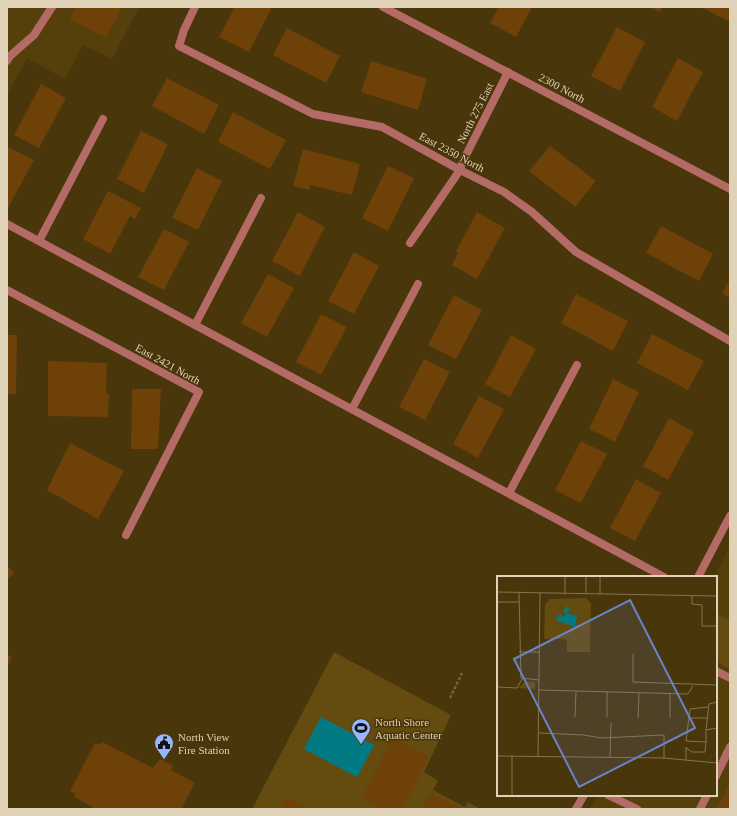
<svg xmlns="http://www.w3.org/2000/svg" width="737" height="816" viewBox="0 0 737 816" font-family="'Times New Roman',serif">
<rect width="100%" height="100%" fill="#49360a"/>
<!-- built -->
<g fill="#55400c">
<polygon points="7,7 139,7 112,59 83,45 65,79 27,58 7,95"/>
<polygon points="730,546 730,809 590,809 598,795 716,795 716,577 714,577"/>
</g>
<!-- green -->
<g fill="#644c11">
<polygon points="716,613 730,621 730,669 716,661"/>
<polygon points="334,652 451,715 424,772 438,781 433,790 465,807 468,802 481,809 252,809"/>
</g>
<!-- water -->
<polygon fill="#027a84" points="321,717 374,745 357,777 304,749"/>
<!-- building -->
<g fill="#6e4108">
<polygon points="76,7 122,7 106,38 70,19"/>
<polygon points="235,7 272,7 249,52 219,37"/>
<polygon points="499,7 532,7 516,37 490,23"/>
<polygon points="650,7 663,7 660,12"/>
<polygon points="701,7 730,7 730,22"/>
<polygon points="617,27 645,42 620,91 591,76"/>
<polygon points="287,28 340,56 326,83 273,55"/>
<polygon points="678,58 703,72 677,121 652,107"/>
<polygon points="371,61 427,79 418,110 361,92"/>
<polygon points="167,78 219,105 204,134 152,106"/>
<polygon points="41,84 66,98 39,148 14,135"/>
<polygon points="233,112 286,140 270,169 218,142"/>
<polygon points="141,131 168,144 144,193 117,179"/>
<polygon points="550,146 596,181 575,207 529,171"/>
<polygon points="8,147 34,160 7,210 7,149"/>
<polygon points="303,149 360,164 352,195 310,185 309,190 293,186"/>
<polygon points="388,166 414,178 388,231 362,218"/>
<polygon points="197,168 222,181 198,230 172,218"/>
<polygon points="108,191 141,208 135,219 130,216 110,254 83,239"/>
<polygon points="298,212 325,227 300,276 272,261"/>
<polygon points="477,212 505,228 477,279 452,265 458,253 456,251"/>
<polygon points="661,226 713,254 699,281 646,253"/>
<polygon points="164,229 189,242 164,290 138,277"/>
<polygon points="354,252 379,266 354,314 328,301"/>
<polygon points="268,274 294,288 267,337 241,323"/>
<polygon points="730,279 730,298 722,293"/>
<polygon points="576,294 628,321 613,351 561,323"/>
<polygon points="454,295 482,310 456,359 428,345"/>
<polygon points="321,314 347,327 321,375 296,362"/>
<polygon points="652,334 704,361 688,390 637,363"/>
<polygon points="7,335 17,335 16,394 7,394"/>
<polygon points="511,335 536,349 510,397 485,384"/>
<polygon points="424,359 450,372 425,420 399,407"/>
<polygon points="48,361 107,363 106,394 109,394 108,417 48,416"/>
<polygon points="613,379 639,392 615,442 589,429"/>
<polygon points="132,389 161,389 158,449 131,449"/>
<polygon points="479,396 504,409 478,458 453,444"/>
<polygon points="669,418 694,432 668,480 643,466"/>
<polygon points="581,441 607,454 581,503 555,490"/>
<polygon points="70,443 124,471 98,519 47,490"/>
<polygon points="636,479 661,493 635,541 610,528"/>
<polygon points="7,565 14,574 7,579"/>
<polygon points="7,655 12,657 7,666"/>
<polygon points="392,738 429,757 403,809 383,809 362,798"/>
<polygon points="102,742 153,768 160,759 173,766 171,770 195,783 181,809 96,809 74,797 76,794 70,791 95,743 100,745"/>
<polygon points="730,783 730,809 719,809 717,808"/>
<polygon points="430,793 458,807 457,809 421,809"/>
<polygon points="286,797 308,809 279,809"/>
</g>
<g fill="none" stroke-linecap="round" stroke-linejoin="round">
<!-- path -->
<polyline stroke="#76653e" stroke-width="2.5" stroke-dasharray="3 2" stroke-linecap="butt" points="450,698 462,673"/>
<!-- service -->
<g stroke="#b46b66" stroke-width="8">
<polyline points="195,7 184,30 179,46 313,114 382,127 460,170 504,192 532,212 576,252 730,341"/>
<polyline points="7,61 10,56 34,35 52,7"/>
<polyline points="7,224 664,577"/>
<polyline points="39,241 103,119"/>
<polyline points="410,243 460,170 462,163 508,72"/>
<polyline points="7,290 199,392 126,535"/>
<polyline points="195,325 261,198"/>
<polyline points="352,409 418,284"/>
<polyline points="509,493 577,365"/>
<polyline points="716,671 730,678"/>
<polyline points="716,776 730,747"/>
<polyline points="608,795 637,809"/>
<polyline points="700,809 707,795"/>
</g>
<!-- minor -->
<g stroke="#b46b66" stroke-width="8">
<polyline points="383,7 730,189"/>
<polyline points="698,577 730,516"/>
<polyline points="576,809 584,795"/>
</g>
</g>
<!-- icons -->
<defs>
<g id="stadium-pin" transform="scale(1)"><path d="M0 17L-7.5 6A9.5 9.5 0 1 1 7.5 6Z" fill="#96b6fd" stroke="#49360a"/><path d="M0-5a6.5 5 0 1 0 0 10a6.5 5 0 1 0 0-10ZM-3.5-1.8h7v3.6h-7Z" fill="#111"/></g>
<g id="civic-pin" transform="scale(1)"><path d="M0 17L-7.5 6A9.5 9.5 0 1 1 7.5 6Z" fill="#96b6fd" stroke="#49360a"/><path d="M-.6-6.5H3V-4.5H.6V-3L4-1V1h2V6H-6V1h2V-1L-.6-3ZM-1.2 2.5V6h2.4V2.5Z" fill="#111"/></g>
</defs>
<g fill-rule="evenodd">
<use href="#stadium-pin" x="361" y="728"/>
<use href="#civic-pin" x="164" y="743"/>
</g>
<g text-anchor="middle" stroke-width="3" stroke-linejoin="round" paint-order="stroke">
<!-- street labels -->
<g font-size="11" fill="#dfd2b6" stroke="#49360a">
<text transform="translate(562 88) rotate(28)" y="4">2300 North</text>
<text transform="translate(475 113) rotate(-63)" y="4">North 275 East</text>
<text transform="translate(452 152) rotate(28)" y="4">East 2350 North</text>
<text transform="translate(168 364) rotate(29)" y="4">East 2421 North</text>
</g>
<!-- poi labels -->
<g font-size="11" fill="#dfd2b6" stroke="#49360a" text-anchor="start">
<text x="375" y="726">North Shore<tspan x="375" dy="13">Aquatic Center</tspan></text>
<text x="178" y="741">North View<tspan x="178" dy="13">Fire Station</tspan></text>
</g>
</g>
<!-- overview -->
<g transform="translate(497 576)">
<rect width="220" height="220" fill="#49360a"/>
<path d="M89,22L94,28L93,76H70V65L67,63H47L48,28L53,23ZM28,105L38,106V113L22,112Z" fill="#644c11"/>
<path d="M70,30L73,32L70,37L80,40L78,51L59,44L62,38L67,41L69,38L66,35Z" fill="#027a84"/>
<path fill="none" stroke="#85744f" stroke-width="1" d="M103,0V18M0,16L220,20M22,17L24,102L42,104M68,18V0M89,18V0M195,20V28L205,29V50H220M0,26H22M22,76H43M136,78V106L220,109M0,111L20,112L25,103M42,114L191,118L196,110M211,131L193,133L189,165L209,166V154L220,152M78,141L79,115M110,141V116M141,142L142,117M173,142V117M192,142H211M209,154L212,128L220,126M42,157L87,159L104,162L167,159V182M189,172L195,176H208L209,166M0,180L167,182L220,187M41,181L43,17M113,181L114,147M189,184V171M15,220V180"/>
<path fill="#6b83ca" fill-opacity="0.15" stroke="#6b83ca" stroke-width="2" d="M133,24L198,152L82,211L17,83Z"/>
<rect width="220" height="220" fill="none" stroke="#dfd2b6" stroke-width="2"/>
</g>
<!-- border -->
<rect width="737" height="816" fill="none" stroke="#dfd2b6" stroke-width="16"/>
</svg>
